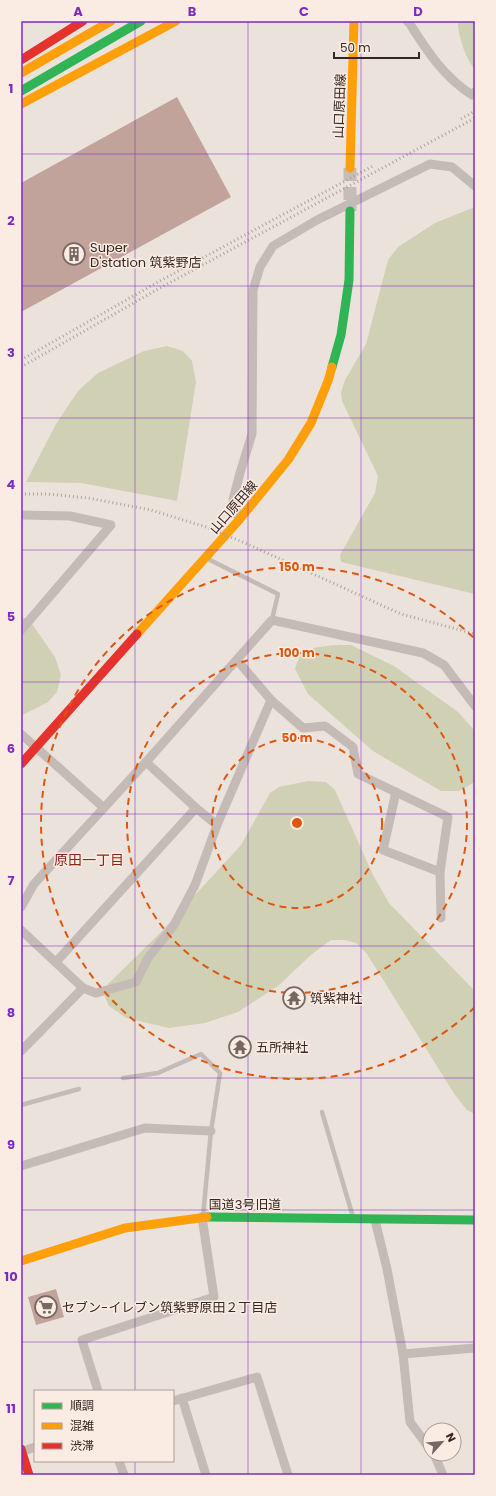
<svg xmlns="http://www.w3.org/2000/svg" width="496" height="1496" viewBox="0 0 496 1496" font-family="Poppins,'Noto Sans JP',sans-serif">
<rect width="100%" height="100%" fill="#ece2dc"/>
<!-- green -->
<g fill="#d0d0b5">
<path d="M458,21H475V69C466,61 457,33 458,21Z"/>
<polygon points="475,207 475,594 341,562 340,555 375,493 378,476 342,401 341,393 345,380 366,344 388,260 398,247 435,223"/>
<polygon points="167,346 183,351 192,361 196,382 177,501 81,483 26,482 56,424 78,391 98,373 144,351"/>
<polygon points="21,616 30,621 55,657 61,675 57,692 48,702 21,716"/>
<path d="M351,645L394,666L458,712L475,731V782L459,791H441L373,751L308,694L295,669C297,663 299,656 305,652C315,645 339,645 351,645Z"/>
<polygon points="308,781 326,782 335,790 373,875 389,903 475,991 475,1114 467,1110 455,1095 367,954 356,943 344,940 331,940 312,954 278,986 238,1012 205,1023 169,1028 126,1018 109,1006 105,997 104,988 162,931 241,845 270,793 279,787"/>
</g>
<!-- building -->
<g fill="#c1a39c">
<polygon points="177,97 231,197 21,312 21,183"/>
<polygon points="56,1289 64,1317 36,1325 28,1297"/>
</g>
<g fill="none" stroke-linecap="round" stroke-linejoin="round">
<!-- secondary-tunnel -->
<polyline stroke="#c7bdb7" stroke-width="13" stroke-dasharray="13 6" stroke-linecap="butt" points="350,168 350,211"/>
<!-- lane -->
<g stroke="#c4bbb6" stroke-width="4.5">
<polyline points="206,558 278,594 272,620"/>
<polyline points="123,1078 158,1073 201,1054 220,1073 211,1131 203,1216"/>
<polyline points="21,1105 79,1089"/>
<polyline points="322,1112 353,1217"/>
</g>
<!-- street -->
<g stroke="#c4bbb6" stroke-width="9">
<path d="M407,21L410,24C427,51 444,77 472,95L475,92"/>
<polyline points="21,515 70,516 111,525 21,630"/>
<polyline points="239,520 233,500 240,473 252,434 253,290 260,267 273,246 317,220 430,164 452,167 475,186"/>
<polyline points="237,660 271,700 303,728 325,726 353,747 358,774 448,817 440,872 441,918"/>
<polyline points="21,734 104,808"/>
<polyline points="146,762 196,808 217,825"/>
<polyline points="396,792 383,850 440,872"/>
<polyline points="21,907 34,884 146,762 272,620 423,653 444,665 475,706"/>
<polyline points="21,930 83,988 96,993 136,982 148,958 174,925 195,885 217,825 271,700"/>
<polyline points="56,962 196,808"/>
<polyline points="21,1051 83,988"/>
<polyline points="21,1166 145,1128 211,1131"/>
<polyline points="375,1220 387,1269 403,1354 410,1422 430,1449"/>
<polyline points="403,1354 475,1348"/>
<polyline points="98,1391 82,1340 214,1297 202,1217"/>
<polyline points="182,1398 206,1475"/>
<polyline points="173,1401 257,1377 288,1475"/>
<polyline points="21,1452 35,1447"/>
<polyline points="434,1454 443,1475"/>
<polyline points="119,1461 124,1475"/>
</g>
<!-- fast -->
<g stroke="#30b455" stroke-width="9">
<polyline points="21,91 141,21"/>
<polyline points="332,367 341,335 349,280 350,211"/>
<polyline points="207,1217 475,1220"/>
</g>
<!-- slow -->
<g stroke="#ff9f0a" stroke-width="9">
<polyline points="21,73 111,21"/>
<polyline points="21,104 176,21"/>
<polyline points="350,168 354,21"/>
<polyline points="137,634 239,520 288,460 311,423 328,381 332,367"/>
<polyline points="21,1261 125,1228 207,1217"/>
</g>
<!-- jam -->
<g stroke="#e5322d" stroke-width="9">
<polyline points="21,60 83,21"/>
<polyline points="21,764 137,634"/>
<polyline points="21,1449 29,1475"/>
</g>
<!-- rail -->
<g stroke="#aca4a0" stroke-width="3" stroke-dasharray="1 3" stroke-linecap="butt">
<polyline points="461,119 475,111"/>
<polyline points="21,360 158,282 373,166"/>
<polyline points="21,367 160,288 475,118"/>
<polyline points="21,494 47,494 88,498 151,510 206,527 245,543 401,614 475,634"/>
</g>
</g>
<!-- grid -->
<path fill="none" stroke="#7b2cbf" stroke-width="1" stroke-opacity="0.55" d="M135,21V1391M248,21V1475M361,21V1475M21,154H475M21,286H475M21,418H475M21,550H475M21,682H475M21,814H475M21,946H475M21,1078H475M21,1210H475M21,1342H475M135,1461V1475"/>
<!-- distance rings -->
<g fill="none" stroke="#df560d" stroke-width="2" stroke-dasharray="7 5">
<circle cx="297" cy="823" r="85"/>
<circle cx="297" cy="823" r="170"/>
<path d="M475 1007A256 256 0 1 1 475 639"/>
</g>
<!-- icons -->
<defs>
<g id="building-ring" transform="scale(1.15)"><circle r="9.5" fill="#faece2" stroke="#756864" stroke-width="1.5"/><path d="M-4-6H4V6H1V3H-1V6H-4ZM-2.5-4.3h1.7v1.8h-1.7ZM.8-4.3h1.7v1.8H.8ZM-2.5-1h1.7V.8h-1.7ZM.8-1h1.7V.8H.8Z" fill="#756864"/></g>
<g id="temple-ring" transform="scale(1.15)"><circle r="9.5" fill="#faece2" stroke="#756864" stroke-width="1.5"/><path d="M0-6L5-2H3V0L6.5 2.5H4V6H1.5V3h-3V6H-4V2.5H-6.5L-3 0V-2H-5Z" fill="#756864"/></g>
<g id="supermarket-ring" transform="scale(1.15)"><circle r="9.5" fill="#faece2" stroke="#756864" stroke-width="1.5"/><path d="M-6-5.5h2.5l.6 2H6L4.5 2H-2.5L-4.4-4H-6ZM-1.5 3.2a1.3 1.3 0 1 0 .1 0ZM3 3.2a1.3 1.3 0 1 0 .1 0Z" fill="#756864"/></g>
</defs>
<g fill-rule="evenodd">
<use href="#building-ring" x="74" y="254"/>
<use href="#temple-ring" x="294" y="998"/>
<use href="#temple-ring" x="240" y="1047"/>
<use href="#supermarket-ring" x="46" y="1307"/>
</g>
<g text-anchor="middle" stroke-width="3" stroke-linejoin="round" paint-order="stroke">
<!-- street labels -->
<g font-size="13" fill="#352724" stroke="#faece2">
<text transform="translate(339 106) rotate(-88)" y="5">山口原田線</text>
<text transform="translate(233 507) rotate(-49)" y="5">山口原田線</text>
<text x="245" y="1209">国道3号旧道</text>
</g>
<!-- poi labels -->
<g font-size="13" fill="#352724" stroke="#faece2" text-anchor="start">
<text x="90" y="252">Super<tspan x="90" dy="15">D'station 筑紫野店</tspan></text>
<text x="310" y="1003">筑紫神社</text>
<text x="256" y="1052">五所神社</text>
<text x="62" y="1312">セブン-イレブン筑紫野原田２丁目店</text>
</g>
<!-- neighbourhood labels -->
<g font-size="14" fill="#8a2517" stroke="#faece2">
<text x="89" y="865">原田一丁目</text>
</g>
</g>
<circle cx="297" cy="823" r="6" fill="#df560d" stroke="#faece2" stroke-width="2"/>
<g font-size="12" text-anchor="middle" font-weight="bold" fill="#df560d" stroke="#faece2" stroke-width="3" stroke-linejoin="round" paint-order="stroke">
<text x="297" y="571">150 m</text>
<text x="297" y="657">100 m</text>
<text x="297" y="742">50 m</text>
</g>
<!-- border -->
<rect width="496" height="1496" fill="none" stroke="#faece2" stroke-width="44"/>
<!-- legend -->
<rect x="34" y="1390" width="140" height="72" fill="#faece2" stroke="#ab9d96"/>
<rect x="42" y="1403" width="20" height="6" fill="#30b455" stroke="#ab9d96"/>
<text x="70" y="1410" font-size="12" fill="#352724">順調</text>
<rect x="42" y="1423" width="20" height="6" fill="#ff9f0a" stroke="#ab9d96"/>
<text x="70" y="1430" font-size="12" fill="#352724">混雑</text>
<rect x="42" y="1443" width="20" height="6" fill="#e5322d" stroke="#ab9d96"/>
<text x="70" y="1450" font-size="12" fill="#352724">渋滞</text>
<!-- north arrow -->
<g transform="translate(442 1442) rotate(63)"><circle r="19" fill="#faece2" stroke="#ab9d96"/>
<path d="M0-3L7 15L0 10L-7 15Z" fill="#756864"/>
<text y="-6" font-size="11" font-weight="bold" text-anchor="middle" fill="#352724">N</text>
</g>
<!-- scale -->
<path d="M334 52v6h85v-6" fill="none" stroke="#352724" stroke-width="2"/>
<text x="340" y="52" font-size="12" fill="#352724" stroke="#faece2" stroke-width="3" paint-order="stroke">50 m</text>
<rect x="22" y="22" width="452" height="1452" fill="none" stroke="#7b2cbf" stroke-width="1.5"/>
<g font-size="13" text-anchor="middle" font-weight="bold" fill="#7b2cbf">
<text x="78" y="16">A</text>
<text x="192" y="16">B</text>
<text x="304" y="16">C</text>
<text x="418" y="16">D</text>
<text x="11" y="93">1</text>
<text x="11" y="225">2</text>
<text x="11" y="357">3</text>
<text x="11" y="489">4</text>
<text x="11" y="621">5</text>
<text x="11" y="753">6</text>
<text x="11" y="885">7</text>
<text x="11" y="1017">8</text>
<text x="11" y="1149">9</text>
<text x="11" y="1281">10</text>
<text x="11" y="1413">11</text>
</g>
</svg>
